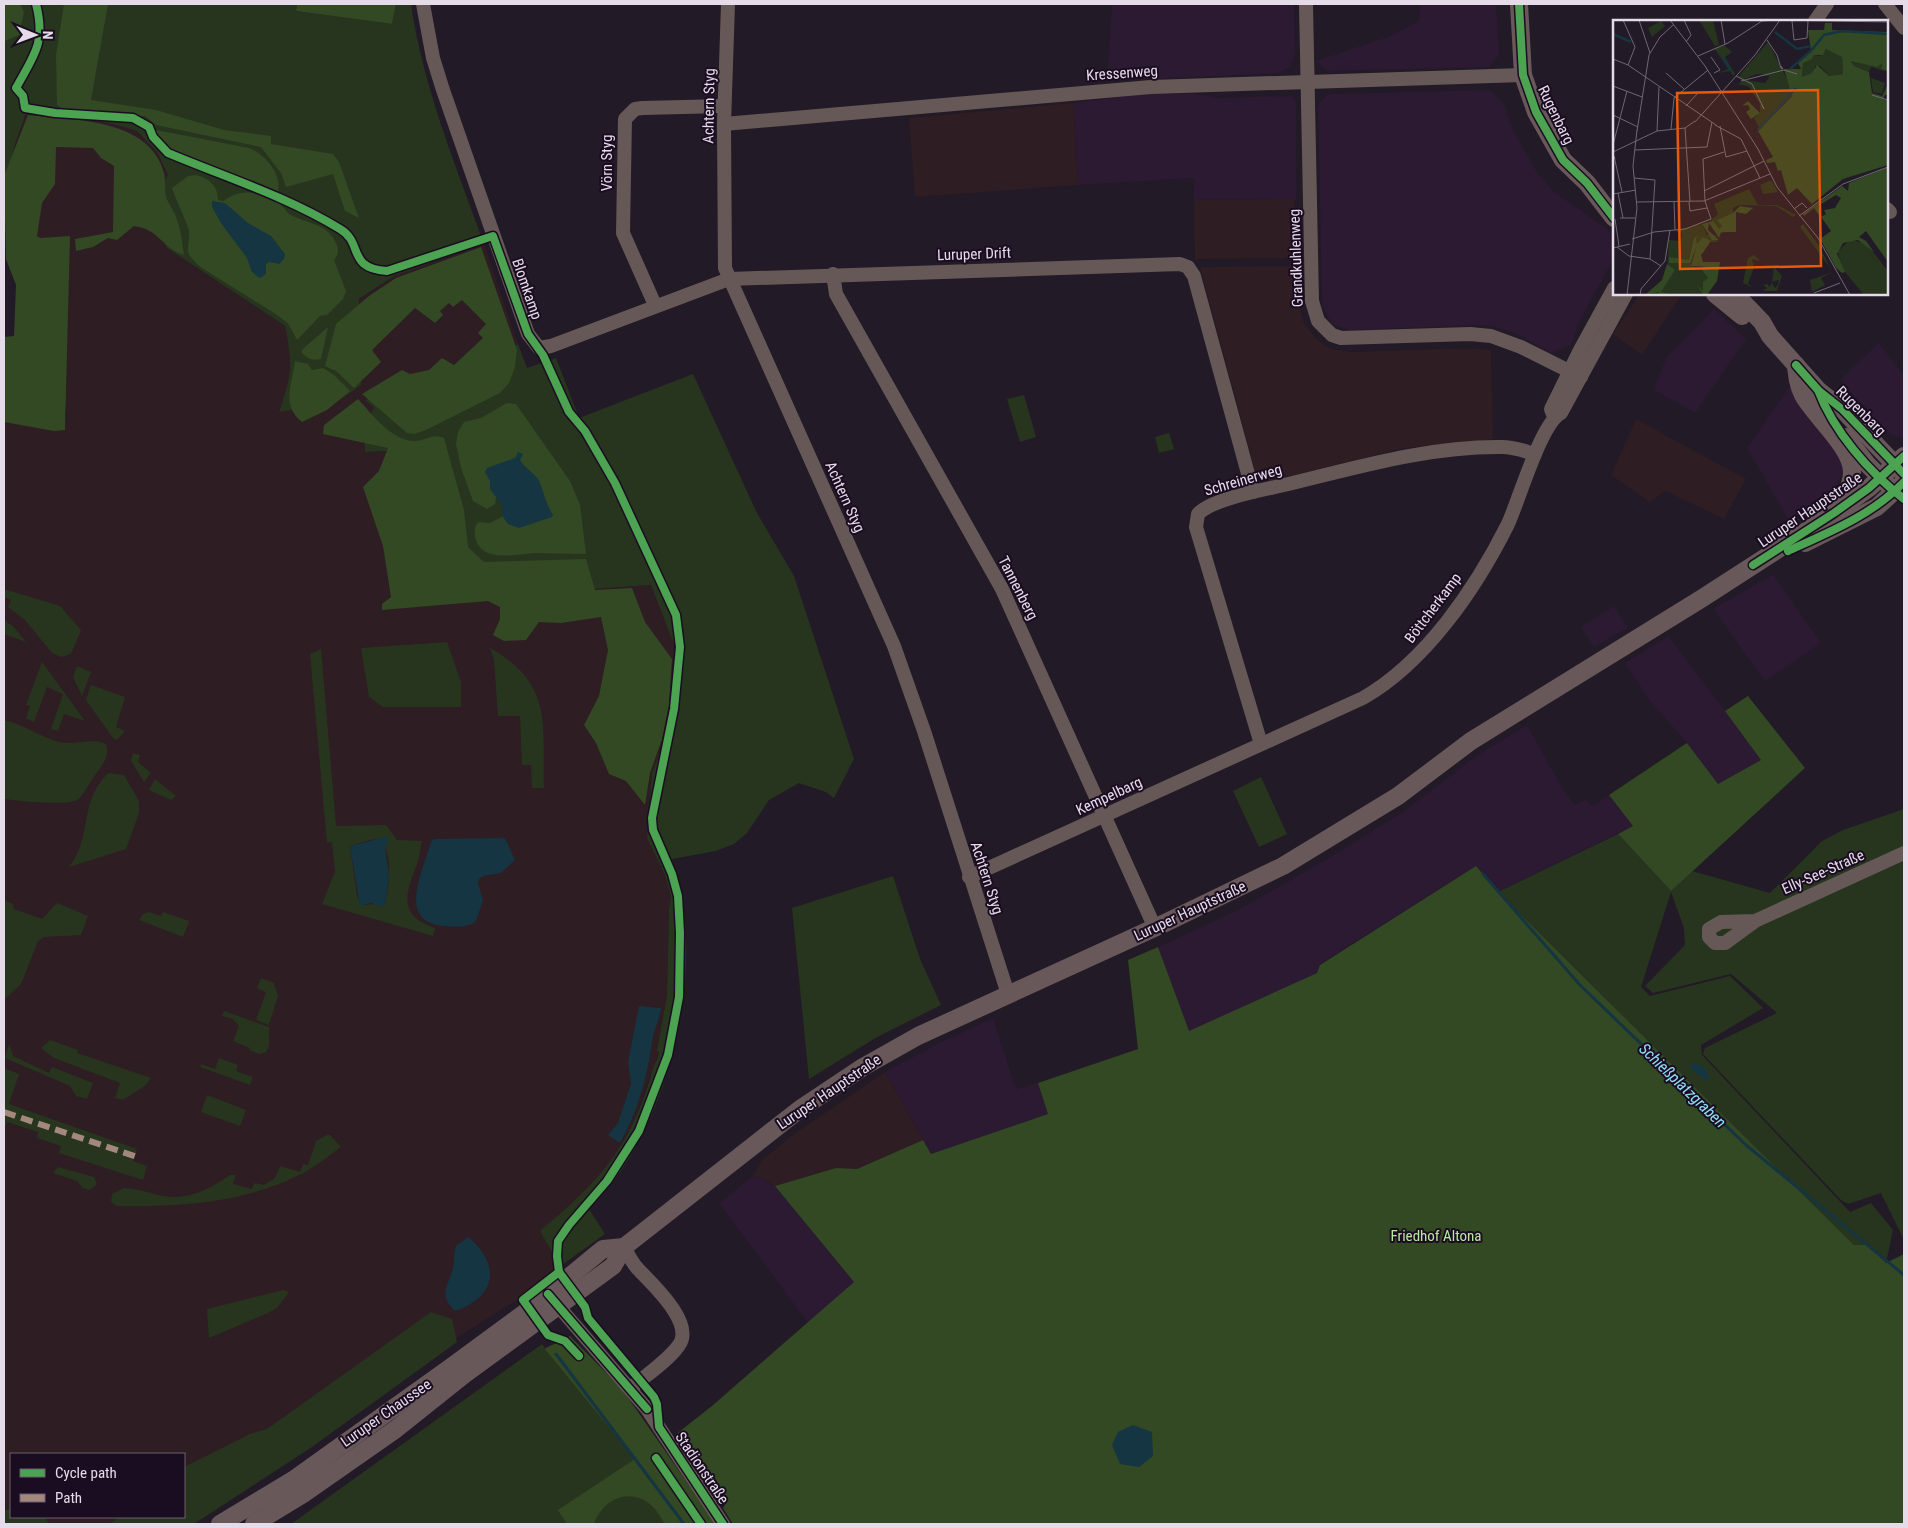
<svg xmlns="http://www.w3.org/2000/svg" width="1908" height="1528" viewBox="0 0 1908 1528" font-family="'Roboto Condensed',sans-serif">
<rect width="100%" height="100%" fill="#221a26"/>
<!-- built -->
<g fill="#2b1a32">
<polygon points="1112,4 1294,4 1295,54 1291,67 1278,73 1107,81"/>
<polygon points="1420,4 1496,4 1499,55 1489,67 1327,71 1316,61 1388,37 1419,21"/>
<polygon points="1490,90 1504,104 1512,128 1537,172 1553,191 1614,234 1614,258 1578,324 1571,345 1551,353 1517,334 1496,327 1481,325 1350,330 1335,325 1329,319 1322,305 1318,105 1328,94"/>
<polygon points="1145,94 1194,94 1216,98 1291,96 1296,101 1296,199 1194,200 1194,178 1078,185 1073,103"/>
<polygon points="1714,309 1746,339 1695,413 1654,390 1666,358"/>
<polygon points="1879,343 1904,376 1904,438 1890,435 1840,380"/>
<polygon points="1790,386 1833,447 1843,467 1843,472 1836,486 1789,521 1747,448"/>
<polygon points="1773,574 1821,643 1765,681 1713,609"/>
<polygon points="1614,606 1628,628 1594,647 1581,627"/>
<polygon points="1668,636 1762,759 1718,784 1687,743 1651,702 1625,663"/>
<polygon points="1527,725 1563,789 1575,805 1586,799 1591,806 1609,795 1633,826 1498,892 1476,866 1320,964 1317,973 1188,1032 1158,947 1238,910 1322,862 1400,814 1475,757"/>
<polygon points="993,1018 1016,1089 1038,1083 1049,1114 931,1154 885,1072 937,1044"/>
<polygon points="753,1176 762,1178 775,1186 854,1282 808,1323 719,1203"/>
</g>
<!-- industrial -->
<g fill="#2e1d22">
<polygon points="1073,103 1078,185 915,197 909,118"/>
<polygon points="26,113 110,123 137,131 157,152 168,175 160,235 167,248 285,326 291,359 291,376 279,411 359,356 359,300 394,276 484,244 518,344 365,400 374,408 364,424 366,452 388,451 508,595 652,585 675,647 672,703 662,747 652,773 647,838 665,875 671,897 669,909 667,995 659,1052 632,1128 619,1150 600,1176 580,1198 540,1231 553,1252 555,1270 523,1296 184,1511 184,1454 11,1454 11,1517 172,1517 159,1524 4,1524 4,416 67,422 67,413 12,192 15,144"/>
<polygon points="1294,199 1295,258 1195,259 1194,200"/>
<polygon points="1298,266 1298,301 1303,321 1315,338 1331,349 1353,352 1466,348 1491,350 1493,439 1404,448 1269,481 1256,474 1200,267"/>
<polygon points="1640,294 1682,294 1642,355 1613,334"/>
<polygon points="1636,419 1746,479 1724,519 1665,491 1650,502 1611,475"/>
<polygon points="885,1072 923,1140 857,1169 836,1168 775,1186 762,1178 753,1176 761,1161 791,1136"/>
</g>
<!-- green -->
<g fill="#27351e" fill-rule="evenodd">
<path d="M4,4H297L296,11L392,24L396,4H411C423,87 456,166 484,244L394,276L359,299L361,385L334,404L279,412C292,373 293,367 285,326L167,248L160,235L161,185L168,175L157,152L137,131L110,123L26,113L15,144L4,200Z"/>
<path d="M518,344L527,368L556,358L579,418L693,374L757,513L794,576L854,759L834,798L826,792L799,783L769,800L747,833L734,844L716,851L672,859C710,964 669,1133 589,1209L605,1234L555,1270L552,1252L540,1231C600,1181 630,1148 652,1072C654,1063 658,1060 659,1052L657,1051L667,995L669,909L671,897L665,875L647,838L652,773L662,747L672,703L675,647L651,585L508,595L388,451L365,452L364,424L374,408L365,400Z"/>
<polygon points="1024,395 1036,437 1020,442 1007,399"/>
<polygon points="1169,433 1174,449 1159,453 1155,437"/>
<polygon points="4,589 60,606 81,630 71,654 61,657 52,653 25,620 8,607 11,600 4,597"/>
<polygon points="4,620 14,627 26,642 4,634"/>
<polygon points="447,642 461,682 461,707 383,707 369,697 361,648"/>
<path d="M490,648C554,684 542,724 544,788H532L531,765H522L520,716H498L494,659Z"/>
<path d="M321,649L336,826L386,825L397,840L422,841C420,849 419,859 416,867C404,897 400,916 435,928L433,936L322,904L335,872L332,842L327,843L310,654ZM379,839C395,854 388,885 385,905L383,907L376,904L362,905L357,896L350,846L370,840Z"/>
<polygon points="42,662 85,721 64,714 58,731 51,729 63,694 47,687 34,722 26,718 30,706 26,705"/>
<polygon points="77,666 91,672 82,696 73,677"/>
<polygon points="91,685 125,697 116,727 125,731 117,740 113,738 86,700"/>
<path d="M4,720C24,724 40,737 59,742C75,746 92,737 106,744C110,757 103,764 95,775C89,783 85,794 77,800C66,806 18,801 4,799Z"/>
<polygon points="133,753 140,755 138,762 151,773 144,782 131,761"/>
<path d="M108,773L124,775L139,801V813L126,849L69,867C93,836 78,803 108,773Z"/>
<polygon points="1261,777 1287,834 1259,847 1233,791"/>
<polygon points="155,779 176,796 171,800 149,790"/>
<polygon points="1904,809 1904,1240 1881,1193 1848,1204 1841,1200 1703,1054 1705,1048 1777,1013 1731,974 1653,993 1645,986 1685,945 1684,928 1671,892 1641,987 1650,996 1730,976 1763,1008 1701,1045 1702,1055 1850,1212 1871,1203 1893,1230 1886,1263 1868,1245 1854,1245 1498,892 1618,834 1671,891 1692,871 1770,893 1822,841 1843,830"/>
<polygon points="893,876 920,959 941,1005 877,1037 809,1079 792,908"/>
<polygon points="4,900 13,904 14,909 42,919 57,903 88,916 81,935 44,937 38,941 21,984 6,998 4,997"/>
<polygon points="149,912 161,916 163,912 189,921 183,937 139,920 143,914"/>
<polygon points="261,978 274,983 278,996 269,1025 256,1020 266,992 257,988"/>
<polygon points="224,1011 269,1027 269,1046 266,1052 259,1054 249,1050 250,1048 233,1041 239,1026 233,1019 222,1016"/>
<polygon points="50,1040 78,1050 77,1053 151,1078 146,1085 123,1100 115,1098 120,1083 54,1058 41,1048"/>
<polygon points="9,1044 13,1056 49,1073 52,1067 93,1083 87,1099 76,1096 70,1086 5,1058"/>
<polygon points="219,1058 238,1065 236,1071 253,1077 250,1085 200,1067 201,1064 215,1069"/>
<polygon points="4,1068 19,1074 9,1104 137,1149 133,1161 147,1166 143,1180 59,1153 61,1146 37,1138 38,1132 7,1122 4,1131"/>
<polygon points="207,1095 246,1110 240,1126 201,1112"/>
<path d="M327,1135H330L341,1147C327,1157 314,1168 299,1175C243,1203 178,1207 117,1206L111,1202L112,1194L124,1188C136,1188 146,1192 158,1195C186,1202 208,1190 230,1175H236L233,1184L251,1189L255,1183L264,1185L275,1178L280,1166L300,1172L303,1164L308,1165L316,1141Z"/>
<polygon points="58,1167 94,1177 97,1184 90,1190 83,1188 77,1181 53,1173"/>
<polygon points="283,1290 289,1292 277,1308 268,1313 209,1338 207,1309"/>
<polygon points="431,1312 452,1319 457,1342 312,1447 194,1524 109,1524 120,1517 184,1517 184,1467 250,1434 267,1429"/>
<polygon points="570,1336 716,1524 291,1524 542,1344 545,1348"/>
<polygon points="11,1508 11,1517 45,1517 49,1524 4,1524 4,1511"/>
</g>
<!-- forest -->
<g fill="#324923">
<polygon points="4,4 20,4 24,12 19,35 5,41"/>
<polygon points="64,4 108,4 91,100 156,110 224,130 271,136 271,144 333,154 339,162 359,218 345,211 333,174 286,187 281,173 261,147 156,125 145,116 66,111 57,105 56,55"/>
<polygon points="297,4 396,4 392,24 296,11"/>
<path d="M28,115C73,120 150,118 164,173C166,181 164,189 166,196C168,204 174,210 176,217C181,229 182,242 184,255C161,248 161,230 134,226L117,240L108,238L93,247L76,251L75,239L113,232L114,166L101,158L93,148L56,147L55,184L42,203L37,236L40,238L70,236L65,430L54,431L4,422V337L14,336L16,285L6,259L4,176Z"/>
<path d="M156,130L249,148C265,154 282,174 278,192L169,152L155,137Z"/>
<path d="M196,175C209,178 218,186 218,200L224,201C241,186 268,193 283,207C284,208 288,213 288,213C303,224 326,221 336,243C339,250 339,254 334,260L346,291L343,299L327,315L320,316L297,340L288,323L274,313L202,268C181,251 190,252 189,231C188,224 175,198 172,188L188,176Z"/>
<polygon points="481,247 517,350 515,367 509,383 500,393 428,429 415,434 407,433 362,394 402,370 410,374 429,370 442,358 454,365 483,338 478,333 486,324 462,300 453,307 449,303 440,311 443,315 435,323 415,308 372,350 381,362 354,388 336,371 325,366 336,324 369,296 396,278"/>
<path d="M328,327L321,359C311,361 308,359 301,352L304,348Z"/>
<path d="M295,361L308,364L312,370L323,368L334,375L350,391L327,410L302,422C281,405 292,385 295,361Z"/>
<path d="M358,399C371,413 392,441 414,441C426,441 432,433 444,438L464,510L468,547L484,562L586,559L595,590L632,588L645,622L672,659L669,705L662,739L650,773L645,805L626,781L609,774L596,743L584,725L599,696L608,650L601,617L561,623L539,622L526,640L504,641L493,635L500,619V607L488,601L382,610V604L391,597L383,546L363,487L379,471L388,448L323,434L324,425Z"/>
<path d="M507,403L516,404L570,481L580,505L586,554C569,554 552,553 535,553C518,554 483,563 476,540C474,534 474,527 478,522L490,523L511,512L497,492L495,504L487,509L473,501L461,468L456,444L458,432L464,422L481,418Z"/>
<polygon points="1748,696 1805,768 1671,891 1618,834 1633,826 1609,795 1687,743 1718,784 1761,760 1725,711"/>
<polygon points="1476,866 1498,892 1854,1245 1868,1245 1886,1263 1904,1254 1904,1524 733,1524 723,1508 727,1502 725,1499 718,1501 675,1435 712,1406 854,1282 775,1186 836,1168 857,1169 923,1140 931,1154 1048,1114 1038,1083 1138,1049 1128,960 1158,947 1189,1031 1317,973 1320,965"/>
<path d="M570,1336L622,1389L716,1524H665C660,1517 657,1510 651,1505C629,1486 602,1500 594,1524H567L558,1510L635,1459L545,1349Z"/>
</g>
<!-- water -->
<g fill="#143541">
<polygon points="212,201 225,203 248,223 271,236 285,254 284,259 279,264 269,262 266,264 266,274 260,278 252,272 247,258 221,223 212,207"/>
<path d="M518,452L523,454L520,460C525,469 537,474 540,483C544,494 546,504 553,515L552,517L519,528L508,524L503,517L502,505L490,489V481L485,472L487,468L515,458Z"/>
<polygon points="386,837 389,839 385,848 389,875 385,905 383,907 371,903 360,906 350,846"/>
<path d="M505,838L515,860L501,873L483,876L479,879L478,883L483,900L476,921C468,928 456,927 446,926C395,924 423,871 431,842L434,839Z"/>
<path d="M639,1006L661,1008C660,1020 653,1031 652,1042C647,1078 638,1111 620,1143L608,1135L618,1123L631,1084L628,1062Z"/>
<polygon points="1692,1062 1704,1067 1710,1079 1706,1080 1691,1069"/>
<path d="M468,1237C501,1264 497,1297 455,1311C435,1292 452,1283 454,1262C454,1256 454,1252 456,1246Z"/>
<polygon points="1133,1425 1152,1432 1153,1456 1139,1467 1120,1464 1112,1445 1118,1432"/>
</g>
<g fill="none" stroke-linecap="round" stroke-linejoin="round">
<!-- stream -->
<g stroke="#143541" stroke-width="3">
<polyline points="1483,874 1580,985 1746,1145 1904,1275"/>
<polyline points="556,1354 684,1524"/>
</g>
<!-- minor -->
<g stroke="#665856" stroke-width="14">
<polyline points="423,4 433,58 443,90 528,334 539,348 551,346 729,279 1180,264 1188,267 1194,276 1253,492"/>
<polyline points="728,4 724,124 725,268 894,646 924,731 1008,994"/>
<polyline points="1306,4 1312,301 1318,321 1332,335 1341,338 1470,334 1491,336 1521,347 1581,377"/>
<polyline points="1885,4 1904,28"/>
<polyline points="1815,21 1827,4"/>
<polyline points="724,124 1151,87 1523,75"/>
<polyline points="1887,209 1890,212"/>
<polyline points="833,274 836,294 1002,589 1155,928"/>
<polyline points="655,305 623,233 625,119 635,109 642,108 724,106"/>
<polyline points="1554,417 1551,409 1580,350 1614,288"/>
<path d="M1261,744L1196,527L1198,514C1212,499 1263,490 1284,485C1355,468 1428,446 1502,447C1514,447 1524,451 1535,454"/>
<path d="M969,877L1363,698C1426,662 1476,588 1508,524C1519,500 1541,423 1561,413L1626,294"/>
<polyline points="1755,921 1721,922 1709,929 1709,937 1715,943 1725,943 1755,921 1904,853"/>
<path d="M624,1247C628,1254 632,1263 638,1269C652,1284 695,1323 679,1345C669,1360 645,1376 631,1388"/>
<polyline points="553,1300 647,1409 723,1524"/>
</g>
<!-- major -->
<g stroke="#685859" stroke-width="18">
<polyline points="1519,4 1523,75 1536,112 1563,160 1587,183 1614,218"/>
<polyline points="1715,294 1742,316"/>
<polyline points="1735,294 1762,322 1770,336 1818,390 1843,410 1904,474"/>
<path d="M1796,365C1797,376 1798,385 1803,395C1815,417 1852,447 1852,472C1852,485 1845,497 1840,509"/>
<polyline points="1846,437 1867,464 1888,485"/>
<polyline points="1805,543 1877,507 1904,482"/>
<polyline points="220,1524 293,1480 451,1367 530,1309 603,1249 624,1247"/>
<polyline points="254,1524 303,1494 396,1429 465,1374 613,1266 624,1247 800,1109 863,1067 918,1036 1165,923 1283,866 1398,796 1471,741 1701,599 1834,513 1869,488 1904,456"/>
</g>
<!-- quiet -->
<polyline stroke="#a5887d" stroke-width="6" stroke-dasharray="12 6" stroke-linecap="butt" points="4,1112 140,1158"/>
<!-- cycleway casing -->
<g stroke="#1b0d21" stroke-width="11">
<g id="cycleway">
<path d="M36,4C46,43 34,55 16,88L23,96L25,108L55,113L133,118L149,127L153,137L168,153C225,177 286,196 340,229C364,243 346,268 387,271L493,236L528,334L543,355L569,412L585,431L615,483L676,615L680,647L674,709L652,818L653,830L672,874L678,896L680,933L679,997L668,1055L639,1131L607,1181L569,1225L558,1241L557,1256L559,1272L585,1307L588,1318L654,1397L657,1404L659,1427L723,1524"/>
<polyline points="1519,4 1523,75 1536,112 1563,160 1587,183 1614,218"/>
<polyline points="1796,365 1818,390 1843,410 1904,474"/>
<path d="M1818,390C1834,432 1869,472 1904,499"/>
<path d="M1788,551C1830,532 1872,515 1904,482"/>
<polyline points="1753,565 1834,513 1869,488 1904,456"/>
<polyline points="559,1272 523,1300 548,1335 565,1341 579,1356"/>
<polyline points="548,1294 647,1409"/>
<polyline points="656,1458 701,1524"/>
</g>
</g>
<!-- cycleway -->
<use href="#cycleway" stroke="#4ca352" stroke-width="8"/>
</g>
<g text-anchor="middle" stroke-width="4" stroke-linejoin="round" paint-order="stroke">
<!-- street labels -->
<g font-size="15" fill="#e5dbe9" stroke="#1b0d21">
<text transform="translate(1122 73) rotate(-4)" y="5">Kressenweg</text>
<text transform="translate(709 106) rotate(-89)" y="5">Achtern Styg</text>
<text transform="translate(1556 115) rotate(64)" y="5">Rugenbarg</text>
<text transform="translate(607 163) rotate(-90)" y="5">Vörn Styg</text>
<text transform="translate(974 254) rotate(-2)" y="5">Luruper Drift</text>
<text transform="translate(1296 258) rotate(-92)" y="5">Grandkuhlenweg</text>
<text transform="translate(527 289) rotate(71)" y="5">Blomkamp</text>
<text transform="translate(1861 411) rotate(45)" y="5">Rugenbarg</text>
<text transform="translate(1243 480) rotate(-16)" y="5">Schreinerweg</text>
<text transform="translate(845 497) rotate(66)" y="5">Achtern Styg</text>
<text transform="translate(1810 510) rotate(-34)" y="5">Luruper Hauptstraße</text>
<text transform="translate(1018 588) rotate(63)" y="5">Tannenberg</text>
<text transform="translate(1433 608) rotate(-53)" y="5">Böttcherkamp</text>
<text transform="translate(1109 796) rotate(-25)" y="5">Kempelbarg</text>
<text transform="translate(1823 872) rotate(-24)" y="5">Elly-See-Straße</text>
<text transform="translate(987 878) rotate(72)" y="5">Achtern Styg</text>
<text transform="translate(1190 911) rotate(-25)" y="5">Luruper Hauptstraße</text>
<text transform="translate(829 1092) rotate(-34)" y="5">Luruper Hauptstraße</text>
<text transform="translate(386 1413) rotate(-35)" y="5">Luruper Chaussee</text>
<text transform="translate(702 1468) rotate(56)" y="5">Stadionstraße</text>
</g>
<!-- park labels -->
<g font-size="15" fill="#bae89f" stroke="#1b0d21">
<text x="1436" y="1241">Friedhof Altona</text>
</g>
<!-- water labels -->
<g font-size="16" font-style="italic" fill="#90e0fa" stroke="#1b0d21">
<text transform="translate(1683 1085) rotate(44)" y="6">Schießplatzgraben</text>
</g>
</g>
<!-- overview -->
<g transform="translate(1613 20)">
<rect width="275" height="275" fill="#221a26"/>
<path d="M86,0H100L106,25L102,26ZM48,1L52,6L39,17L35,8ZM155,22L181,73L147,109L141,98L147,93V84L136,67L126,64L114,70L132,60L152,63L157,56L144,55L152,54H144L129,60L125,57ZM111,25L119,32L112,37L122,54L120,56L117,51L104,53L116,49L101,28ZM214,29L229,36L230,54L216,56L207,46H202L200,54L189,57L190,43L201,35L207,36ZM238,40L259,45L268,44L269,49L275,52L258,47L256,52L241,46ZM258,58L272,63L269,74L260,72ZM158,160L165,172L150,174L147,165ZM136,169L145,185H164L183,195L180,197L163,186L126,185L120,188L122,209L106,214L98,200L105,194L101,184ZM89,204L94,215H102L105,222H97L90,233L81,234L78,246L86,248L106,242L104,259L91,275H33L54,256L56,220L68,221L69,213L61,211ZM190,204L207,227L218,249L187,207ZM237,220L253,223L275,251V275H251L227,246L225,231ZM141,235L147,241L139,239L141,247L135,264L141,268L130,263L135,238ZM161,247L169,256L164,271H150L154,268L150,265L155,264L156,267L159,263L162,268L165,265L166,260L159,262ZM220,252L208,258L212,265L199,272L197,260Z" fill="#27351e"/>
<path d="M212,3H219V10L275,12V51L268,49L269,44L264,47L238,41L241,46L256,52L259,73L269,76L275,64V75H272L270,79L275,81V145L230,159L199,184L184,168L175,175L168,150L165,151L162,142L154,143L153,140L160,137L145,111L179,76L171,49H188L185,43L198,31L195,10H211ZM213,29L229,37L230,54L216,56L204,45L199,53L189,57L190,43L199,39L201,35H210ZM135,81L147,93L138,99L133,92L137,89L135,85L129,86ZM275,147V242L253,211L246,217L253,221L261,232L245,220L230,223L224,234L232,252L229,253L223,248L207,219L218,211L208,197L213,194L211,190L222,188L228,178L223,175L205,186L208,193L206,195L201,188L191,196L190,194L229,166L235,171L236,163ZM127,186L140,188L133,194L123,192V212H108L106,218L96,203L95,210L106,220H99L89,204L100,201L106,209L109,206L104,200L120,193ZM87,215L83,218L84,224L90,217L98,221L88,235L90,242H107L104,261L94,275L90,274L83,264L90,271V262L95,258L89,250L96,248L100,251L98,247L78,246L84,225L77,243H56V237L76,240L81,218ZM54,244L62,250L48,272L60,275H45L46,272L32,275L49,260Z" fill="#324923" fill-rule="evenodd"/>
<path fill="none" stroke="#143541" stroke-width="2.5" d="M162,12L184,29L198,26M0,14L18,22M210,15L229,11L275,14M109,37L118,51M177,49L198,31L210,16M145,110L183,68"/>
<path fill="none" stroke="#706774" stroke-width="1" d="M10,0L22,27L15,45M26,0L37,33M57,0L92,46L145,129L164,167L205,218L237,275M71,0L78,15L73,22M108,0L112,24M167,0L275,2M179,1L181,20L194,18L195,1M154,20L164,35L168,48L170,49L168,46M85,36L115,23L149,1L163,0M98,37L107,50L101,53M0,39L15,45L103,105M53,53L71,69M123,56L139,64L151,89L149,85M128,61L171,50L184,54M0,66L29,77M259,75L275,80M73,86L84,74M0,95L25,107M82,102L142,35L167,0M102,105L128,119L147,158M107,106L113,137L134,131M72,108L77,182M58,109L61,78L95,50M24,111L36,35L47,17L60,5M44,111L46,67M0,125L14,71M22,130L94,127L99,102M0,132L44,111L72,108L82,101M2,139L1,136L9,172M21,158L42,160L37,239M91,171L151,141M5,173L10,198M0,174L23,170M61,181L62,210M24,182L91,181L157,154M76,182L77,191L94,188M181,189L189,183L194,188M186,196L230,164L275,147M7,198H22M2,199L6,226M19,219L41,212L72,209L98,199L92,181L90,139L111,132M4,227L16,236L37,239L48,246M0,228L17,224M201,273L227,263M14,275L24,188L20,146L24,110M27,275L28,269L52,241L57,210"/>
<path fill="#e8590c" fill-opacity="0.15" stroke="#e8590c" stroke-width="2.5" d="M205,70L208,246L67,249L64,73Z"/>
<rect width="275" height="275" fill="none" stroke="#e5dbe9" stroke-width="2.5"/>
</g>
<!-- border -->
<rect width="1908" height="1528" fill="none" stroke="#e5dbe9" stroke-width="10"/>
<!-- legend -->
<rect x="10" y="1453" width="175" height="65" fill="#1b0d21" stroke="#6c5f71"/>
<rect x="20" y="1469" width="25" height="8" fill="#4ca352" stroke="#6c5f71"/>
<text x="55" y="1478" font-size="15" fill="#e5dbe9">Cycle path</text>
<rect x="20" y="1494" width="25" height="8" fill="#a5887d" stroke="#6c5f71"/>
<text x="55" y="1503" font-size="15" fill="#e5dbe9">Path</text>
<!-- north arrow -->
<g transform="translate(35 35) rotate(91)" stroke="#1b0d21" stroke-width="4" paint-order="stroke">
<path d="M0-4L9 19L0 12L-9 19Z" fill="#e5dbe9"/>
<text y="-8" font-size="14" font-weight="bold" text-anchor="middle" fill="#e5dbe9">N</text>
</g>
</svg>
